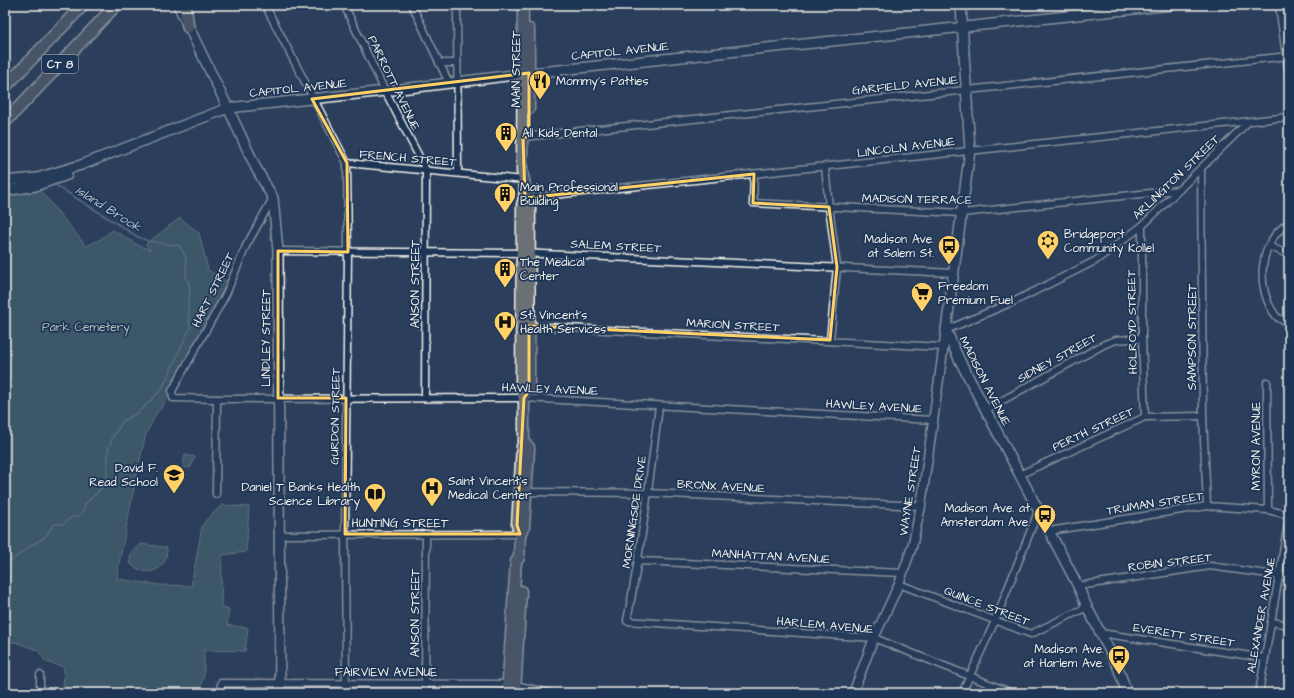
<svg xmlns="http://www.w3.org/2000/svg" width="1294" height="698" viewBox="0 0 1294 698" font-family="'Architects Daughter',sans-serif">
<rect width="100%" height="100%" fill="#2b3f5c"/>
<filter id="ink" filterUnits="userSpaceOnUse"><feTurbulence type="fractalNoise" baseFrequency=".025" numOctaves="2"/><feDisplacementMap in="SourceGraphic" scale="8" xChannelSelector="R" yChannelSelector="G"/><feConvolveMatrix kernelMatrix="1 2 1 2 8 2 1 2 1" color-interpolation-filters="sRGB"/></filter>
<g filter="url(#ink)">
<!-- green -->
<g fill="#517373" stroke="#a2b2ae">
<polygon points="40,190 86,246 99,240 113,230 138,245 150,250 146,244 180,218 199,233 208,270 227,282 213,311 171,386 164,404 156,414 146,434 138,467 119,564 117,579 160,585 191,586 202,527 206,520 222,505 249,507 246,552 222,555 221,606 229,609 227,625 248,628 245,651 204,650 204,675 199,693 63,693 64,667 46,662 38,650 15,642 5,643 5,195 24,193"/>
<polygon points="185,455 195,457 190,468 183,467"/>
<path d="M141,544L163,547L167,548C167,572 147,578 131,564C128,553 134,551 141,544Z"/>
</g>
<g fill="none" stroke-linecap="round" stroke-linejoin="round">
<!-- stream -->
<polyline stroke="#8aa2b1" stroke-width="1.5" points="5,565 29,547 45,537 54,524 63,524 72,517 77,517 84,510 85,504 107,483 108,450 113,436 123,421 139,412 162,389 190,328 188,304 190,288 186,276 186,258 180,246 148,241 138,237 57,186"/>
<!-- minor casing -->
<g stroke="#f4f1e8" stroke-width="9">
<g id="minor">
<polyline points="265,5 347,163 525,180"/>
<polyline points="344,5 385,91 426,170 425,398"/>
<polyline points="412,5 449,83"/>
<polyline points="457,5 458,173"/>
<polyline points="1279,5 1289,77"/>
<polyline points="439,63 457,63"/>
<polyline points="523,137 1289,56"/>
<polyline points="825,167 829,207 837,267 830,340"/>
<polyline points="1201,169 1203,416 1207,506"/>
<polyline points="754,174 753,203 962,213 1179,190"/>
<polyline points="273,198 246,246 226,294 172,391 173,398 217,399 524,398 933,420"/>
<polyline points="525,198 1289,117"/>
<path d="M1289,223C1258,241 1255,289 1276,316C1279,319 1285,321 1289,324"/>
<polyline points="1142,226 1142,338 1145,417"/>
<polyline points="1269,246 1289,255"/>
<polyline points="278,251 521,253 954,273"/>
<polyline points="527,326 943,347"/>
<polyline points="946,330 1015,301 1095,261 1142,226 1248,122"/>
<polyline points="1267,382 1268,510"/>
<path d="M659,406C650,478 641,550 627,621L874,638L1012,693"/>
<polyline points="985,410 1105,344 1116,340 1142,338"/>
<polyline points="1019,475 1145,417 1203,416"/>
<polyline points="523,492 649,493 921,506"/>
<polyline points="216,494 217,399"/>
<polyline points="1049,531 1207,506 1268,510 1289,515"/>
<polyline points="279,535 520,534"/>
<polyline points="639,561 902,573"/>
<polyline points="899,584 1031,634 1087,607"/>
<polyline points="1078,586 1210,566 1289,577"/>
<polyline points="1271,622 1289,625"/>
<polyline points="1100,633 1264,658"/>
<polyline points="40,675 40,693"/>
<polyline points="221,693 221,683 508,684 515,685 549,693"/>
<polyline points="346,693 345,534 348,252 347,163"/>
<polyline points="425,693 426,534"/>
<polyline points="962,693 995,621 1038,512"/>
<polyline points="1259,693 1289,517"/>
</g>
</g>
<!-- tertiary casing -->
<g stroke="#f4f1e8" stroke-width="11">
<polyline id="tertiary" points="853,693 874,638 899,584 912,547 921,506 946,330"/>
</g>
<!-- secondary casing -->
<g stroke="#f4f1e8" stroke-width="12">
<g id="secondary">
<polyline points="178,5 228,108 256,168 273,198 278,251 280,693"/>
<polyline points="961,5 970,150 946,330 959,359 1078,586 1087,607 1117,665 1127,693"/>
<polyline points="5,181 37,178 81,165 228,108 385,91 522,74 1172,5"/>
<polyline points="5,191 35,186 67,175"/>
</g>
</g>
<!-- primary casing -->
<g stroke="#f4f1e8" stroke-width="13">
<g id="primary">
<polyline points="529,109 529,29"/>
<polyline points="524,398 529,391 530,203 525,198"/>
<polyline points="520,534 524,527 529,450 529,447 524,443"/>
<path d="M507,693L516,561L519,558L520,534L517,525L522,446L524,443V398L521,390L522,205C526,194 526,183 522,172L523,5"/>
<polyline points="515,693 521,591"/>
</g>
</g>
<!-- motorway casing -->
<g stroke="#f4f1e8" stroke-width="14">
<g id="motorway">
<polyline points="185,5 188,27"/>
<polyline points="5,87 83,5"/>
<polyline points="5,122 116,5"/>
</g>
</g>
<!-- minor -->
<use href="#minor" stroke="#1d3557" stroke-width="6"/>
<!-- tertiary -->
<use href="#tertiary" stroke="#1d3557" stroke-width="8"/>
<!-- secondary -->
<use href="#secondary" stroke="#1d3557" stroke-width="9"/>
<!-- primary -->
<use href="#primary" stroke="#6b6f75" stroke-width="10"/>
<!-- motorway -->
<use href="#motorway" stroke="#6b6f75" stroke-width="11"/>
</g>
</g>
<!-- marked area -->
<path d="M0 0H1294V698H0ZM529,73V137H523L525,198L754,174L753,203L829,207L837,267L830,340L529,326V391L524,398L517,525L520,534H345L346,398H278V251L348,252L347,163L312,99Z" fill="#2b3f5c" fill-opacity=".55" fill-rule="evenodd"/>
<path fill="none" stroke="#ffd166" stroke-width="3" stroke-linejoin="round" d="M529,73V137H523L525,198L754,174L753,203L829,207L837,267L830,340L529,326V391L524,398L517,525L520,534H345L346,398H278V251L348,252L347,163L312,99Z"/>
<!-- icons -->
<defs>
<g id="restaurant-pin" transform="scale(1.15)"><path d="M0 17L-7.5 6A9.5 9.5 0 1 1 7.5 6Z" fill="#ffd166" stroke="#1d3557"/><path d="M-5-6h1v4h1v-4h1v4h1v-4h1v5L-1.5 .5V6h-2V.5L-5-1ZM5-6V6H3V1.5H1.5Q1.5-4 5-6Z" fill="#111"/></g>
<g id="building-pin" transform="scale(1.15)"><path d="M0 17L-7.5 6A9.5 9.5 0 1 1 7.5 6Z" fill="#ffd166" stroke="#1d3557"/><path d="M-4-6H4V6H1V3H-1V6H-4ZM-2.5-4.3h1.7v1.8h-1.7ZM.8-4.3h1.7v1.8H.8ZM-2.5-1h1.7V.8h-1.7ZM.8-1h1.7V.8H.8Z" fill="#111"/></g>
<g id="synagogue-pin" transform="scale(1.15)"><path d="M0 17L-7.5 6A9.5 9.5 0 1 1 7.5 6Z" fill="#ffd166" stroke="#1d3557"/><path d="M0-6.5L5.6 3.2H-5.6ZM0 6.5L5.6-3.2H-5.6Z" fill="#111"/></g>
<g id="bus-pin" transform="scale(1.15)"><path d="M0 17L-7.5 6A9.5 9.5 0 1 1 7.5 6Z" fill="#ffd166" stroke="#1d3557"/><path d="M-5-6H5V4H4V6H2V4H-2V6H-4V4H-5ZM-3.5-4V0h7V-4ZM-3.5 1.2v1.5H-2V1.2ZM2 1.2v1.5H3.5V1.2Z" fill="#111"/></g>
<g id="supermarket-pin" transform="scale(1.15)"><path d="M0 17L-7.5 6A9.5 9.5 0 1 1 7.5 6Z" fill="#ffd166" stroke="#1d3557"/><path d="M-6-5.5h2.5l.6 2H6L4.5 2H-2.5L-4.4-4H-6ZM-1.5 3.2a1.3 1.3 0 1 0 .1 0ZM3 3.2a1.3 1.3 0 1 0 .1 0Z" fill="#111"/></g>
<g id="hospital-pin" transform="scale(1.15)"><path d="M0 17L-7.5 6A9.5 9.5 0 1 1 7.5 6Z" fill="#ffd166" stroke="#1d3557"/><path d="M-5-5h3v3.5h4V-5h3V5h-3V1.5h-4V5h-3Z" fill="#111"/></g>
<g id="school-pin" transform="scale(1.15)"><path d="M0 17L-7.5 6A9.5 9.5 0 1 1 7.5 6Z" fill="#ffd166" stroke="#1d3557"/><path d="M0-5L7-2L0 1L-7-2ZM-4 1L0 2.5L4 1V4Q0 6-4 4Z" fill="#111"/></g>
<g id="library-pin" transform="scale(1.15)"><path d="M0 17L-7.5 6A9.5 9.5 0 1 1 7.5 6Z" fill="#ffd166" stroke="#1d3557"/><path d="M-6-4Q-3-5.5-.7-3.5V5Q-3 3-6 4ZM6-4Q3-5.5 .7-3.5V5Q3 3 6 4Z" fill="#111"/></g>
</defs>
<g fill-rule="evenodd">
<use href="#restaurant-pin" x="540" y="81"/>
<use href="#building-pin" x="506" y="133"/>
<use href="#building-pin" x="505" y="194"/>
<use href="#synagogue-pin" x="1048" y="241"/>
<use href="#bus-pin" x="949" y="246"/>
<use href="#building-pin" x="505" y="269"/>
<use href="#supermarket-pin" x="922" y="293"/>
<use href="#hospital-pin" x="505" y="322"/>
<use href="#school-pin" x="174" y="475"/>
<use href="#hospital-pin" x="432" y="488"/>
<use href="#library-pin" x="375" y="494"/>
<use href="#bus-pin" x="1045" y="515"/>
<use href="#bus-pin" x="1119" y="656"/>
</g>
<g text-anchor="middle" stroke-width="3.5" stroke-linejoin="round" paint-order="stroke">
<!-- shield labels -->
<rect fill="#1d3557" stroke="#b4b9bc" stroke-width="1" x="42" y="55" width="36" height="18" rx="3"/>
<g font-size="11" font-weight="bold" fill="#f4f1e8">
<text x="60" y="68">CT 8</text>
</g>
<!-- street labels -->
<g font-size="12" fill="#f4f1e8" stroke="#1d3557">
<text transform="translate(620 51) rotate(-6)" y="4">CAPITOL AVENUE</text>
<text transform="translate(516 69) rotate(-90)" y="4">MAIN STREET</text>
<text transform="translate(394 83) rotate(64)" y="4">PARROTT AVENUE</text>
<text transform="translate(905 85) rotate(-6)" y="4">GARFIELD AVENUE</text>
<text transform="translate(298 88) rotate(-6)" y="4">CAPITOL AVENUE</text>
<text transform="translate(906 147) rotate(-7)" y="4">LINCOLN AVENUE</text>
<text transform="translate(408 158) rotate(5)" y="4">FRENCH STREET</text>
<text transform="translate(1176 177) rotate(-44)" y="4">ARLINGTON STREET</text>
<text transform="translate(917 199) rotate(1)" y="4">MADISON TERRACE</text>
<text transform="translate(616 246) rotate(3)" y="4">SALEM STREET</text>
<text transform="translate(415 284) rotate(-90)" y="4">ANSON STREET</text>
<text transform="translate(213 290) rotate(-64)" y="4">HART STREET</text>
<text transform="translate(1132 322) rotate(-91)" y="4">HOLROYD STREET</text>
<text transform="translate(733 325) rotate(3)" y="4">MARION STREET</text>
<text transform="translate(1192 337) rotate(-90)" y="4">SAMPSON STREET</text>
<text transform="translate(266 338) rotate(-90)" y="4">LINDLEY STREET</text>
<text transform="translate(1057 358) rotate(-29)" y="4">SIDNEY STREET</text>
<text transform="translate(985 381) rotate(63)" y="4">MADISON AVENUE</text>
<text transform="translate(550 389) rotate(2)" y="4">HAWLEY AVENUE</text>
<text transform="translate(874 406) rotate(3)" y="4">HAWLEY AVENUE</text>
<text transform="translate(335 416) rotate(-89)" y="4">GURDON STREET</text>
<text transform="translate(1093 429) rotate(-25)" y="4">PERTH STREET</text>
<text transform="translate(1256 446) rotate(-90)" y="4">MYRON AVENUE</text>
<text transform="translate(721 486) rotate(3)" y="4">BRONX AVENUE</text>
<text transform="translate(910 491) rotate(-81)" y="4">WAYNE STREET</text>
<text transform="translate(1155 503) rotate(-9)" y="4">TRUMAN STREET</text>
<text transform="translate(634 512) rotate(-82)" y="4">MORNINGSIDE DRIVE</text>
<text x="400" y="527">HUNTING STREET</text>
<text transform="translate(771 556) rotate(3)" y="4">MANHATTAN AVENUE</text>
<text transform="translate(1170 562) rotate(-7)" y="4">ROBIN STREET</text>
<text transform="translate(987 606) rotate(21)" y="4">QUINCE STREET</text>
<text transform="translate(415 613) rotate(-90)" y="4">ANSON STREET</text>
<text transform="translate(1261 615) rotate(-80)" y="4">ALEXANDER AVENUE</text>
<text transform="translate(825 625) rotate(5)" y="4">HARLEM AVENUE</text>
<text transform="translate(1184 635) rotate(9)" y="4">EVERETT STREET</text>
<text x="386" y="676">FAIRVIEW AVENUE</text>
</g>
<!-- poi labels -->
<g font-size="12" fill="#f4f1e8" stroke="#1d3557" text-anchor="start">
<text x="556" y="85">Mommy's Patties</text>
<text x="522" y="137">All Kids Dental</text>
<text x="520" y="191">Main Professional<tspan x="520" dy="14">Building</tspan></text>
<text x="1064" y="238">Bridgeport<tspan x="1064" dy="14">Community Kollel</tspan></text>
<text x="934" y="243" text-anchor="end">Madison Ave.<tspan x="934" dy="14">at Salem St.</tspan></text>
<text x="520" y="266">The Medical<tspan x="520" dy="14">Center</tspan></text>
<text x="938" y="290">Freedom<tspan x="938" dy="14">Premium Fuel</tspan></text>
<text x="520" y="319">St. Vincent's<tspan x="520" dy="14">Health Services</tspan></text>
<text x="158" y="472" text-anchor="end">David F.<tspan x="158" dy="14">Read School</tspan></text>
<text x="448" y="485">Saint Vincent's<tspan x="448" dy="14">Medical Center</tspan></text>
<text x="360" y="491" text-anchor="end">Daniel T Banks Health<tspan x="360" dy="14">Science Library</tspan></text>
<text x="1030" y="512" text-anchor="end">Madison Ave. at<tspan x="1030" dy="14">Amsterdam Ave.</tspan></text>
<text x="1104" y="653" text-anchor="end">Madison Ave.<tspan x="1104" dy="14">at Harlem Ave.</tspan></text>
</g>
<!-- park labels -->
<g font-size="12" fill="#b3bfb9" stroke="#1d3557">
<text x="86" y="331">Park Cemetery</text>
</g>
<!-- water labels -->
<g font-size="13" font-style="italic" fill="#b6c3c8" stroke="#1d3557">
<text transform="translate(109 208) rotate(32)" y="5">Island Brook</text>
</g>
</g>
<!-- margin -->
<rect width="1294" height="698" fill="none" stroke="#1d3557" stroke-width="20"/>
<rect x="10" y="10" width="1274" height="678" fill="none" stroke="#f4f1e8" stroke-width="1.5" filter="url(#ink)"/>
</svg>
